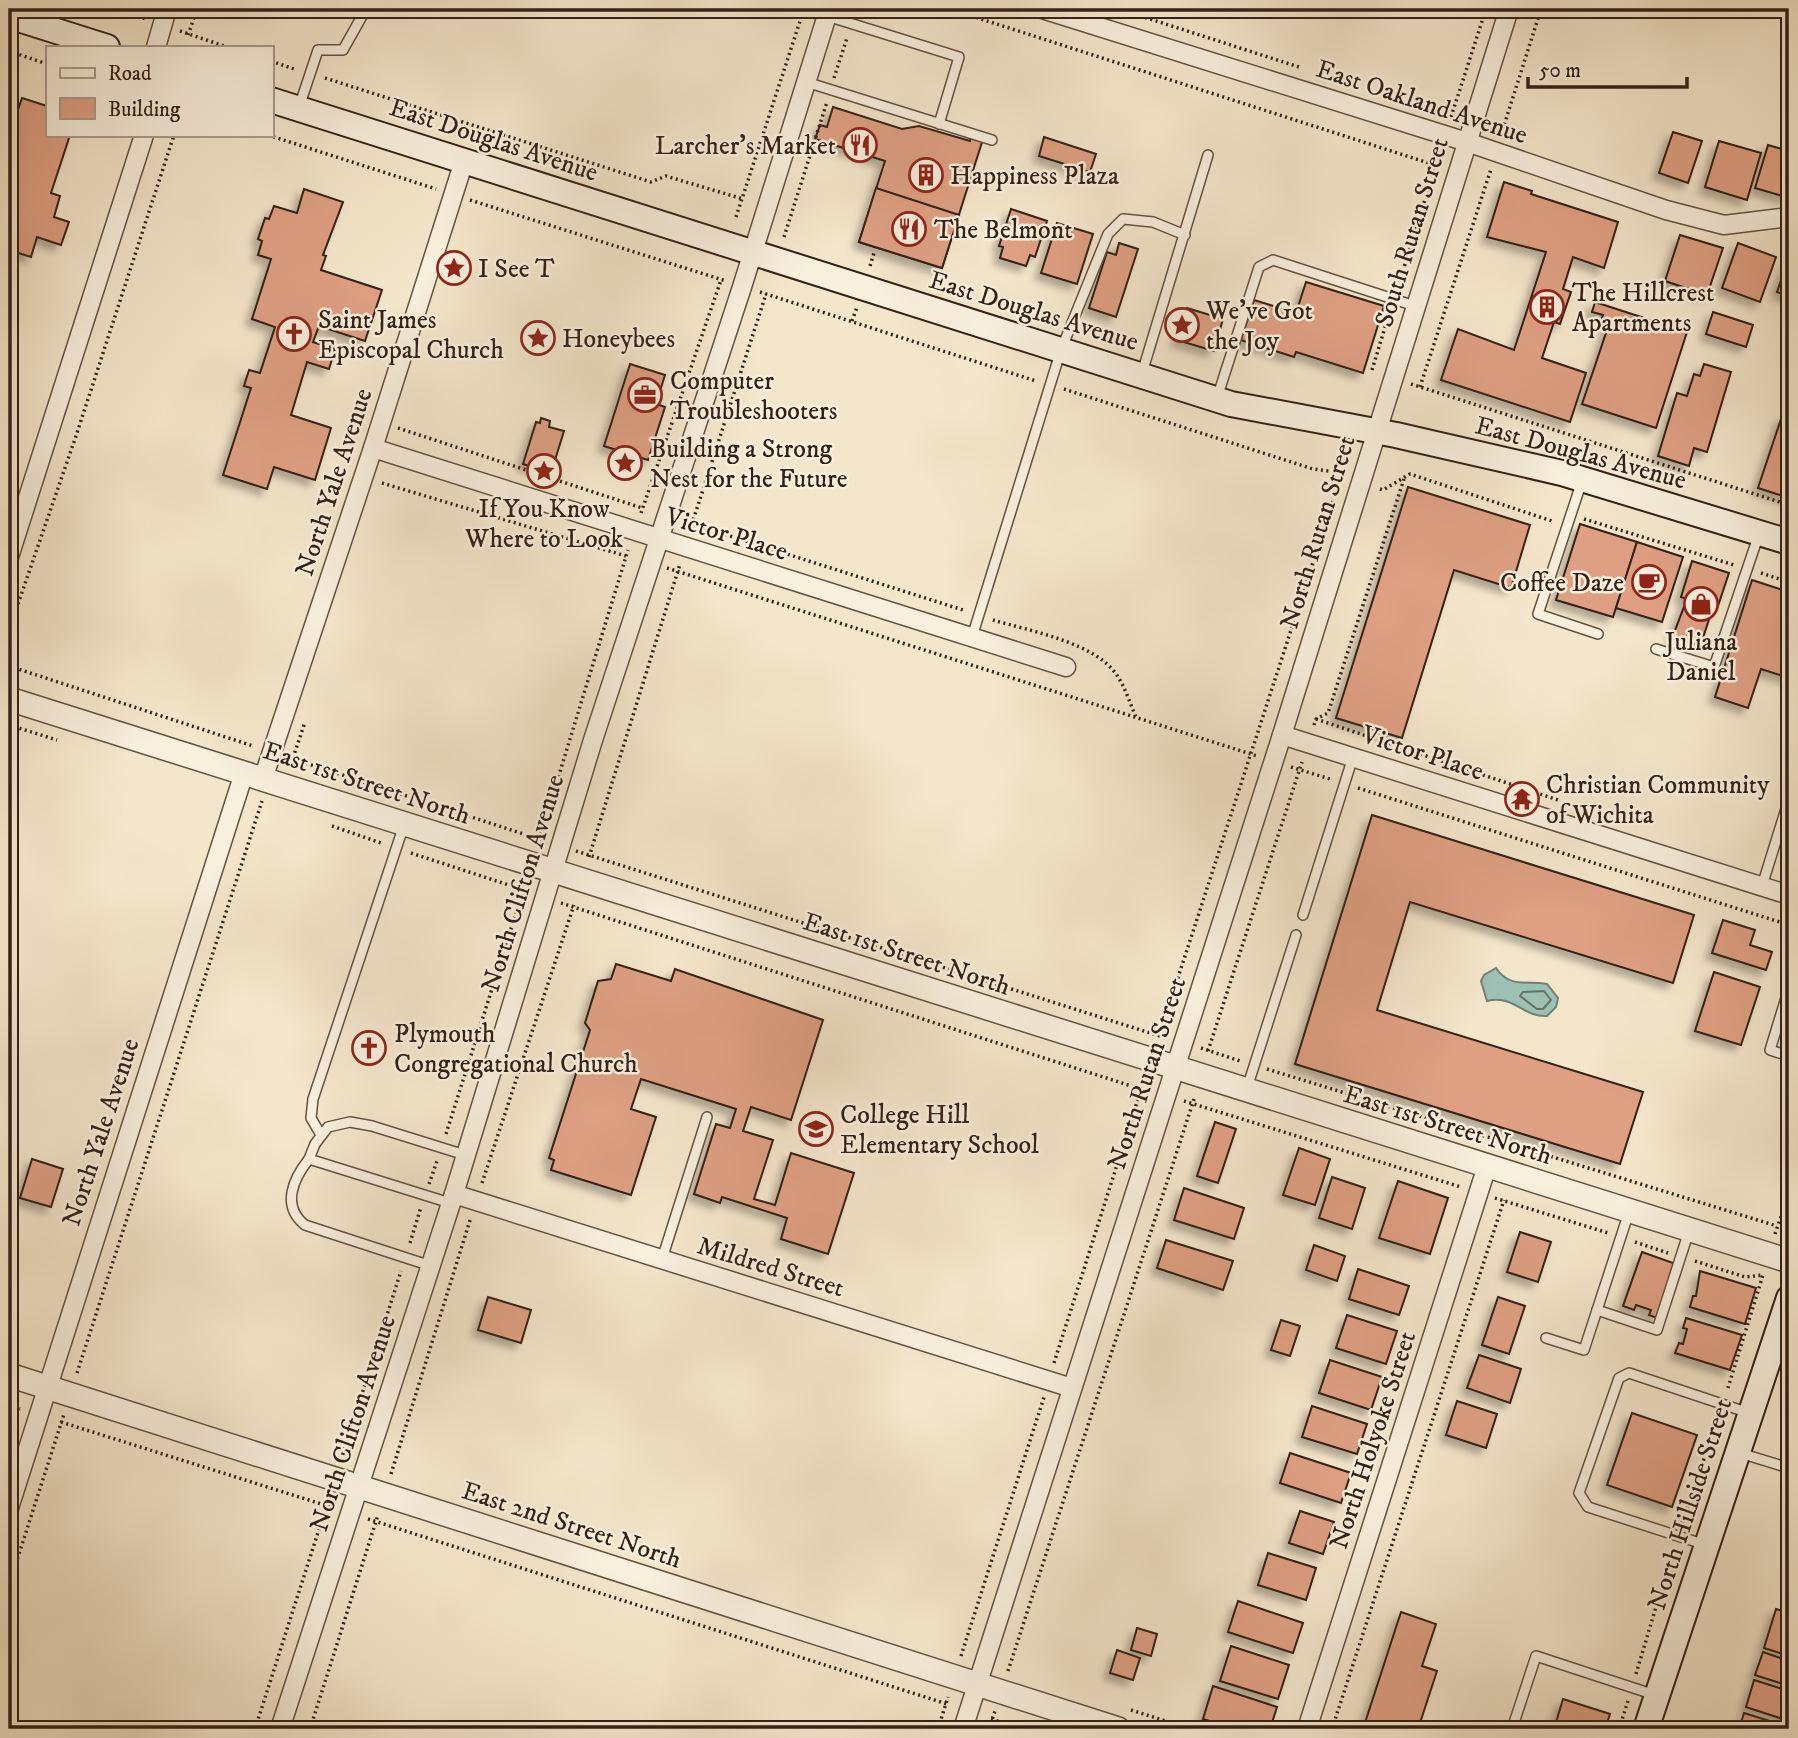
<svg xmlns="http://www.w3.org/2000/svg" width="1798" height="1738" viewBox="0 0 1798 1738" font-family="'IM FELL DW Pica',serif">
<defs>
<filter id="shadow"><feDropShadow dx="-6" dy="6" stdDeviation="3.5" flood-color="#0004"/></filter>
</defs>
<rect width="100%" height="100%" fill="#f4e6cb"/>
<filter id="stains"><feTurbulence type="fractalNoise" baseFrequency=".00286" numOctaves="4"/><feColorMatrix values="0 0 0 0 .2 0 0 0 0 .09 0 0 0 0 .02 0 0 0 .5 -.17"/></filter>
<radialGradient id="worn" r=".72"><stop offset=".6" stop-color="#630" stop-opacity="0"/><stop offset="1" stop-color="#630" stop-opacity=".3"/></radialGradient>
<!-- water -->
<path fill="#9cc0b4" stroke="#728075" stroke-width="2" d="M1496,968C1510,989 1528,980 1547,984L1558,998L1556,1007L1547,1016C1524,1018 1513,994 1487,1001L1481,981L1484,975Z"/>
<g fill="none" stroke-linecap="round" stroke-linejoin="round">
<!-- shore -->
<polygon stroke="#687065" stroke-width="2" points="1544,991 1551,1000 1543,1009 1537,1009 1520,996 1523,992"/>
</g>
<!-- building -->
<g fill="#de9f82" stroke="#332016" stroke-width="2" filter="url(#shadow)">
<polygon points="22,98 47,106 47,135 70,135 51,193 60,196 54,217 69,222 61,245 37,237 31,257 9,250 9,137"/>
<polygon points="833,107 902,129 919,126 970,141 971,136 983,139 942,268 859,242 885,161 815,139 820,125 827,127"/>
<polygon points="1673,132 1702,141 1688,183 1659,173"/>
<polygon points="1044,137 1096,154 1090,172 1039,156"/>
<polygon points="1719,141 1761,153 1747,200 1705,187"/>
<polygon points="1768,145 1789,151 1789,198 1755,188"/>
<polygon points="1504,182 1532,191 1531,194 1618,222 1604,268 1573,257 1563,289 1571,292 1560,324 1554,322 1542,358 1586,373 1570,422 1441,380 1458,329 1514,350 1546,252 1487,237"/>
<polygon points="876,188 959,215 942,268 859,242"/>
<polygon points="304,189 343,202 323,255 326,256 321,270 382,290 365,341 319,326 313,342 335,349 329,369 307,362 291,415 331,428 315,480 274,467 267,489 223,475 251,388 244,386 249,370 260,373 275,327 252,319 271,259 258,255 262,241 258,239 265,218 269,219 274,206 297,213"/>
<polygon points="1011,209 1047,221 1035,257 1030,255 1026,266 1000,258 1003,247 999,246"/>
<polygon points="1057,223 1093,234 1077,284 1041,273"/>
<polygon points="1680,235 1723,248 1707,295 1665,281"/>
<polygon points="1119,243 1138,249 1116,317 1089,308 1107,252 1116,255"/>
<polygon points="1738,243 1776,257 1760,302 1722,288"/>
<polygon points="1789,257 1789,297 1777,292"/>
<polygon points="1306,282 1384,306 1363,373 1296,352 1294,357 1241,340 1254,300 1296,313"/>
<polygon points="1595,302 1687,332 1656,428 1582,404 1609,324 1601,321 1603,315 1592,312"/>
<polygon points="1187,308 1223,319 1214,351 1177,340"/>
<polygon points="1713,312 1753,325 1746,347 1706,334"/>
<polygon points="630,364 665,375 656,404 665,407 648,460 604,446"/>
<polygon points="1704,364 1731,372 1707,452 1694,448 1689,466 1658,456 1677,393 1687,396 1694,374 1700,376"/>
<polygon points="1782,416 1789,418 1789,498 1758,488"/>
<polygon points="541,418 550,421 549,427 564,431 551,473 523,464 536,422 540,423"/>
<polygon points="1408,487 1530,525 1511,588 1454,570 1402,738 1336,718"/>
<polygon points="1580,524 1637,542 1613,617 1556,600"/>
<polygon points="1637,542 1683,557 1662,622 1616,608"/>
<polygon points="1692,561 1729,573 1717,609 1710,606 1712,610 1702,641 1699,640 1698,645 1674,638 1674,633 1687,599 1681,597"/>
<polygon points="1752,580 1789,592 1789,678 1761,669 1748,708 1715,697"/>
<polygon points="1372,815 1694,915 1673,983 1410,902 1377,1010 1643,1092 1620,1164 1295,1064"/>
<polygon points="1723,920 1755,930 1750,945 1772,952 1766,970 1712,953"/>
<polygon points="616,964 671,981 675,969 823,1020 791,1120 751,1107 743,1131 773,1140 754,1199 775,1205 791,1153 854,1173 828,1254 781,1239 787,1218 722,1197 720,1203 694,1194 716,1124 730,1128 736,1109 641,1079 631,1109 656,1117 631,1195 551,1170 554,1160 549,1158 590,1030 585,1023 598,981 611,979"/>
<polygon points="1714,972 1760,987 1741,1045 1695,1031"/>
<polygon points="1215,1122 1236,1129 1218,1183 1197,1176"/>
<polygon points="1299,1148 1330,1159 1315,1205 1283,1195"/>
<polygon points="32,1159 63,1169 51,1207 20,1198"/>
<polygon points="1332,1177 1365,1188 1352,1229 1319,1218"/>
<polygon points="1398,1181 1448,1198 1430,1254 1379,1238"/>
<polygon points="1184,1188 1244,1208 1234,1239 1174,1220"/>
<polygon points="1520,1232 1551,1242 1538,1282 1507,1272"/>
<polygon points="1166,1240 1233,1261 1223,1290 1157,1268"/>
<polygon points="1314,1245 1345,1256 1337,1281 1306,1270"/>
<polygon points="1642,1252 1676,1264 1657,1318 1649,1315 1651,1310 1636,1305 1634,1310 1623,1306"/>
<polygon points="1358,1269 1409,1286 1399,1315 1349,1299"/>
<polygon points="1700,1271 1756,1288 1745,1324 1690,1307 1693,1296 1696,1296"/>
<polygon points="488,1297 531,1310 521,1343 478,1330"/>
<polygon points="1498,1297 1525,1306 1509,1354 1482,1345"/>
<polygon points="1347,1315 1397,1331 1386,1364 1336,1348"/>
<polygon points="1686,1318 1742,1335 1730,1370 1675,1353 1679,1343 1683,1344 1687,1329 1683,1328"/>
<polygon points="1281,1320 1300,1326 1290,1356 1271,1350"/>
<polygon points="1479,1355 1521,1369 1510,1403 1467,1388"/>
<polygon points="1330,1360 1382,1377 1371,1410 1319,1393"/>
<polygon points="1457,1401 1497,1414 1486,1448 1446,1435"/>
<polygon points="1312,1406 1367,1424 1357,1454 1302,1437"/>
<polygon points="1632,1413 1697,1435 1672,1507 1607,1485"/>
<polygon points="1290,1453 1351,1473 1341,1503 1280,1483"/>
<polygon points="1300,1511 1334,1522 1323,1554 1289,1543"/>
<polygon points="1268,1553 1316,1568 1306,1600 1258,1585"/>
<polygon points="1238,1601 1303,1623 1293,1653 1228,1632"/>
<polygon points="1776,1609 1789,1613 1789,1656 1764,1648"/>
<polygon points="1401,1612 1436,1624 1422,1666 1437,1671 1418,1729 1363,1729"/>
<polygon points="1137,1628 1157,1634 1151,1656 1131,1650"/>
<polygon points="1231,1646 1289,1665 1278,1699 1220,1681"/>
<polygon points="1117,1650 1140,1658 1133,1680 1110,1673"/>
<polygon points="1763,1652 1789,1661 1789,1686 1755,1675"/>
<polygon points="1754,1680 1789,1691 1789,1721 1746,1707"/>
<polygon points="1213,1686 1277,1707 1270,1729 1236,1729 1203,1719"/>
<polygon points="1563,1699 1610,1714 1605,1729 1554,1729"/>
<polygon points="1744,1713 1789,1727 1788,1729 1739,1729"/>
</g>
<g fill="none" stroke-linecap="round" stroke-linejoin="round">
<!-- service casing -->
<g stroke="#635243" stroke-width="12">
<g id="service">
<polyline points="827,16 959,57 939,124"/>
<polyline points="806,82 992,140"/>
<polyline points="299,107 318,50 343,50 366,9"/>
<polyline points="1142,373 1208,155"/>
<polyline points="1217,398 1259,267 1273,260 1415,306"/>
<polyline points="1582,481 1538,614 1598,634"/>
<polyline points="972,637 1061,350 1108,234 1123,219 1153,222 1185,235"/>
<polyline points="1656,649 1714,667 1759,534"/>
<polyline points="1762,886 1789,799"/>
<polyline points="1303,915 1353,757"/>
<polyline points="1789,988 1770,1050 1789,1056"/>
<polyline points="1247,1088 1296,935"/>
<polyline points="321,1135 311,1118 313,1099 404,825"/>
<polyline points="309,1159 315,1144 328,1127 350,1122 372,1126 465,1155"/>
<polyline points="662,1259 707,1117"/>
<path d="M431,1266L305,1225C281,1206 293,1179 309,1159L450,1203"/>
<polyline points="1597,1310 1657,1330 1689,1231"/>
<polyline points="1546,1338 1584,1350 1629,1212"/>
<polyline points="1740,1453 1789,1468"/>
<polyline points="1789,1491 1789,1494"/>
<polyline points="1706,1545 1588,1507 1579,1493 1619,1378 1629,1373 1749,1413"/>
<polyline points="1512,1729 1536,1656 1655,1695"/>
</g>
</g>
<!-- minor casing -->
<g stroke="#635243" stroke-width="21">
<g id="minor">
<polyline points="1042,9 1467,142 1666,210 1724,225 1789,217"/>
<polyline points="156,47 167,9"/>
<polyline points="373,448 1066,667"/>
<polyline points="9,557 144,135"/>
<polyline points="1282,735 1789,895"/>
<polyline points="263,779 373,448 464,161"/>
<polyline points="454,1194 1072,1388"/>
<polyline points="9,1508 244,773"/>
<polyline points="280,1729 454,1194 593,740 742,287 829,9"/>
<polyline points="963,1729 1282,735 1509,9"/>
<polyline points="1307,1729 1487,1166"/>
</g>
</g>
<!-- tertiary casing -->
<g stroke="#635243" stroke-width="26">
<g id="tertiary">
<polyline points="9,699 1789,1261"/>
<polyline points="9,1375 1118,1729"/>
</g>
</g>
<!-- secondary casing -->
<g stroke="#332016" stroke-width="28">
<g id="secondary">
<polyline points="9,16 107,47"/>
<polyline points="271,100 1231,404 1396,435 1562,473 1789,542"/>
<polyline points="1646,1729 1789,1298"/>
</g>
</g>
<!-- path -->
<g stroke="#332016" stroke-width="3.5" stroke-dasharray="2 3.5" stroke-linecap="butt">
<polyline points="111,9 146,19"/>
<polyline points="950,9 1441,167"/>
<polyline points="1119,9 1299,67"/>
<polyline points="136,16 139,9"/>
<polyline points="180,31 227,47"/>
<polyline points="188,35 197,9"/>
<polyline points="9,51 47,64"/>
<polyline points="271,61 297,70"/>
<polyline points="325,78 651,182 666,176 743,199"/>
<polyline points="834,78 847,38"/>
<polyline points="1451,117 1486,9"/>
<polyline points="268,135 436,189"/>
<polyline points="1501,135 1541,9"/>
<polyline points="470,200 726,281"/>
<polyline points="736,217 804,9"/>
<polyline points="784,237 827,102"/>
<polyline points="870,266 874,253"/>
<polyline points="1398,287 1439,154"/>
<polyline points="760,292 1036,381"/>
<polyline points="852,321 857,307"/>
<polyline points="1372,370 1390,311"/>
<polyline points="1411,384 1789,505"/>
<polyline points="1420,387 1491,169"/>
<polyline points="1064,389 1313,469 1344,473"/>
<polyline points="398,428 642,508"/>
<polyline points="382,483 626,556"/>
<polyline points="1380,489 1383,490 1410,474 1552,521"/>
<polyline points="641,513 721,280"/>
<polyline points="1584,519 1734,565"/>
<polyline points="683,521 966,611"/>
<polyline points="690,530 766,294"/>
<polyline points="667,568 1257,756"/>
<polyline points="1761,573 1789,582"/>
<path d="M993,620C1030,631 1098,643 1118,677C1126,689 1130,704 1136,717"/>
<polyline points="9,630 76,436 174,135"/>
<polyline points="9,666 253,746"/>
<polyline points="1316,719 1561,801"/>
<polyline points="9,725 57,740"/>
<polyline points="1314,725 1316,719 1328,713 1404,479"/>
<polyline points="290,758 542,840"/>
<polyline points="293,758 305,722"/>
<polyline points="1291,767 1330,779"/>
<polyline points="1358,788 1789,925"/>
<polyline points="332,826 384,844"/>
<polyline points="539,840 628,550"/>
<polyline points="576,851 1166,1038"/>
<polyline points="411,853 527,891"/>
<polyline points="589,857 680,564"/>
<polyline points="561,903 1150,1092"/>
<polyline points="1159,1036 1333,501"/>
<polyline points="1201,1048 1240,1061"/>
<polyline points="1208,1051 1302,762"/>
<polyline points="1267,1069 1777,1226"/>
<polyline points="1184,1101 1461,1187"/>
<polyline points="446,1134 523,891"/>
<polyline points="482,1183 574,905"/>
<polyline points="429,1184 437,1161"/>
<polyline points="1495,1198 1608,1233"/>
<polyline points="1775,1234 1789,1193"/>
<polyline points="1635,1242 1668,1253"/>
<polyline points="410,1243 421,1207"/>
<polyline points="1695,1261 1745,1277 1763,1275 1727,1391"/>
<polyline points="1054,1363 1144,1080"/>
<polyline points="77,1373 262,801"/>
<polyline points="9,1405 20,1409"/>
<polyline points="61,1422 334,1508"/>
<polyline points="341,1460 401,1271"/>
<polyline points="391,1474 471,1217"/>
<polyline points="368,1519 947,1704"/>
<polyline points="1682,1523 1718,1418"/>
<polyline points="9,1585 64,1414"/>
<polyline points="961,1656 1044,1397"/>
<polyline points="1008,1671 1195,1096"/>
<polyline points="1636,1674 1673,1550"/>
<polyline points="1131,1710 1191,1729"/>
<polyline points="991,1719 1024,1729"/>
<polyline points="255,1729 329,1498"/>
<polyline points="310,1729 378,1515"/>
<polyline points="938,1729 948,1697"/>
<polyline points="989,1729 995,1711"/>
<polyline points="1332,1729 1504,1200"/>
<polyline points="1619,1729 1628,1701"/>
</g>
<!-- service -->
<use href="#service" stroke="#f8efdd" stroke-width="9"/>
<!-- minor -->
<use href="#minor" stroke="#f8efdd" stroke-width="18"/>
<!-- tertiary -->
<use href="#tertiary" stroke="#f8efdd" stroke-width="23"/>
<!-- secondary -->
<use href="#secondary" stroke="#f8efdd" stroke-width="24"/>
</g>
<!-- icons -->
<defs>
<g id="restaurant-ring" transform="scale(1.75)"><circle r="9.5" fill="#f8efdd" stroke="#8f2418" stroke-width="1.5"/><path d="M-5-6h1v4h1v-4h1v4h1v-4h1v5L-1.5 .5V6h-2V.5L-5-1ZM5-6V6H3V1.5H1.5Q1.5-4 5-6Z" fill="#8f2418"/></g>
<g id="building-ring" transform="scale(1.75)"><circle r="9.5" fill="#f8efdd" stroke="#8f2418" stroke-width="1.5"/><path d="M-4-6H4V6H1V3H-1V6H-4ZM-2.5-4.3h1.7v1.8h-1.7ZM.8-4.3h1.7v1.8H.8ZM-2.5-1h1.7V.8h-1.7ZM.8-1h1.7V.8H.8Z" fill="#8f2418"/></g>
<g id="sight-ring" transform="scale(1.75)"><circle r="9.5" fill="#f8efdd" stroke="#8f2418" stroke-width="1.5"/><path d="M0-6L1.8-2.2L6-1.7L2.9 1.2L3.7 5.4L0 3.3L-3.7 5.4L-2.9 1.2L-6-1.7L-1.8-2.2Z" fill="#8f2418"/></g>
<g id="church-ring" transform="scale(1.75)"><circle r="9.5" fill="#f8efdd" stroke="#8f2418" stroke-width="1.5"/><path d="M-1.2-6h2.4v3.5h3.3v2.4h-3.3V6h-2.4V-.1h-3.3v-2.4h3.3Z" fill="#8f2418"/></g>
<g id="office-ring" transform="scale(1.75)"><circle r="9.5" fill="#f8efdd" stroke="#8f2418" stroke-width="1.5"/><path d="M-6-3h4V-5.5h4V-3h4V5H-6ZM-1-4.5V-3h2v-1.5ZM-6 0V1H6V0Z" fill="#8f2418"/></g>
<g id="cafe-ring" transform="scale(1.75)"><circle r="9.5" fill="#f8efdd" stroke="#8f2418" stroke-width="1.5"/><path d="M-5.5-4.5H6V0H3Q3 3.5 0 3.5H-2.5Q-5.5 3.5-5.5 0ZM3-3.2v2h1.7v-2ZM-6 4.5H4V6H-6Z" fill="#8f2418"/></g>
<g id="shop-ring" transform="scale(1.75)"><circle r="9.5" fill="#f8efdd" stroke="#8f2418" stroke-width="1.5"/><path d="M-5-2.5h2.3a2.7 3.5 0 0 1 5.4 0H5L5.5 6h-11ZM-1.5-2.5h3a1.5 2.3 0 0 0-3 0Z" fill="#8f2418"/></g>
<g id="temple-ring" transform="scale(1.75)"><circle r="9.5" fill="#f8efdd" stroke="#8f2418" stroke-width="1.5"/><path d="M0-6L5-2H3V0L6.5 2.5H4V6H1.5V3h-3V6H-4V2.5H-6.5L-3 0V-2H-5Z" fill="#8f2418"/></g>
<g id="school-ring" transform="scale(1.75)"><circle r="9.5" fill="#f8efdd" stroke="#8f2418" stroke-width="1.5"/><path d="M0-5L7-2L0 1L-7-2ZM-4 1L0 2.5L4 1V4Q0 6-4 4Z" fill="#8f2418"/></g>
</defs>
<g fill-rule="evenodd">
<use href="#restaurant-ring" x="860" y="145"/>
<use href="#building-ring" x="926" y="175"/>
<use href="#restaurant-ring" x="909" y="229"/>
<use href="#sight-ring" x="454" y="268"/>
<use href="#building-ring" x="1547" y="307"/>
<use href="#sight-ring" x="1182" y="325"/>
<use href="#church-ring" x="294" y="334"/>
<use href="#sight-ring" x="538" y="338"/>
<use href="#office-ring" x="645" y="395"/>
<use href="#sight-ring" x="625" y="463"/>
<use href="#sight-ring" x="544" y="471"/>
<use href="#cafe-ring" x="1649" y="582"/>
<use href="#shop-ring" x="1701" y="604"/>
<use href="#temple-ring" x="1522" y="799"/>
<use href="#church-ring" x="369" y="1048"/>
<use href="#school-ring" x="816" y="1129"/>
</g>
<g text-anchor="middle" stroke-width="5" stroke-linejoin="round" paint-order="stroke">
<!-- street labels -->
<g font-size="26" fill="#332016" stroke="#f8efdd">
<text transform="translate(1422 101) rotate(18)" y="9">East Oakland Avenue</text>
<text transform="translate(494 139) rotate(18)" y="9">East Douglas Avenue</text>
<text transform="translate(1411 232) rotate(-73)" y="9">South Rutan Street</text>
<text transform="translate(1034 310) rotate(17)" y="9">East Douglas Avenue</text>
<text transform="translate(1581 452) rotate(15)" y="9">East Douglas Avenue</text>
<text transform="translate(333 482) rotate(-72)" y="9">North Yale Avenue</text>
<text transform="translate(1317 532) rotate(-73)" y="9">North Rutan Street</text>
<text transform="translate(727 533) rotate(17)" y="9">Victor Place</text>
<text transform="translate(1423 752) rotate(18)" y="9">Victor Place</text>
<text transform="translate(367 782) rotate(18)" y="9">East 1st Street North</text>
<text transform="translate(522 883) rotate(-73)" y="9">North Clifton Avenue</text>
<text transform="translate(907 953) rotate(18)" y="9">East 1st Street North</text>
<text transform="translate(1146 1073) rotate(-72)" y="9">North Rutan Street</text>
<text transform="translate(1448 1124) rotate(17)" y="9">East 1st Street North</text>
<text transform="translate(100 1132) rotate(-72)" y="9">North Yale Avenue</text>
<text transform="translate(771 1266) rotate(17)" y="9">Mildred Street</text>
<text transform="translate(352 1423) rotate(-72)" y="9">North Clifton Avenue</text>
<text transform="translate(1372 1440) rotate(-72)" y="9">North Holyoke Street</text>
<text transform="translate(1689 1504) rotate(-72)" y="9">North Hillside Street</text>
<text transform="translate(572 1524) rotate(18)" y="9">East 2nd Street North</text>
</g>
<!-- poi labels -->
<g font-size="26" fill="#332016" stroke="#f8efdd" text-anchor="start">
<text x="836" y="154" text-anchor="end">Larcher's Market</text>
<text x="950" y="184">Happiness Plaza</text>
<text x="934" y="238">The Belmont</text>
<text x="478" y="277">I See T</text>
<text x="1572" y="301">The Hillcrest<tspan x="1572" dy="30">Apartments</tspan></text>
<text x="1206" y="319">We've Got<tspan x="1206" dy="30">the Joy</tspan></text>
<text x="318" y="328">Saint James<tspan x="318" dy="30">Episcopal Church</tspan></text>
<text x="562" y="347">Honeybees</text>
<text x="670" y="389">Computer<tspan x="670" dy="30">Troubleshooters</tspan></text>
<text x="650" y="457">Building a Strong<tspan x="650" dy="30">Nest for the Future</tspan></text>
<text x="544" y="517" text-anchor="middle">If You Know<tspan x="544" dy="30">Where to Look</tspan></text>
<text x="1624" y="591" text-anchor="end">Coffee Daze</text>
<text x="1701" y="650" text-anchor="middle">Juliana<tspan x="1701" dy="30">Daniel</tspan></text>
<text x="1546" y="793">Christian Community<tspan x="1546" dy="30">of Wichita</tspan></text>
<text x="394" y="1042">Plymouth<tspan x="394" dy="30">Congregational Church</tspan></text>
<text x="840" y="1123">College Hill<tspan x="840" dy="30">Elementary School</tspan></text>
</g>
</g>
<!-- margin -->
<rect width="1798" height="1738" fill="none" stroke="#f4e6cb" stroke-width="35"/>
<rect x="10" y="10" width="1777" height="1717" fill="none" stroke="#332016" stroke-width="3.5"/>
<rect x="18" y="18" width="1763" height="1703" fill="none" stroke="#332016" stroke-width="2"/>
<!-- legend -->
<rect x="46" y="46" width="228" height="91" fill="#f8efdd" stroke="#a99c8d" stroke-width="2"/>
<rect x="60" y="68" width="35" height="10" fill="#f8efdd" stroke="#a99c8d" stroke-width="2"/>
<text x="108" y="80" font-size="21" fill="#332016">Road</text>
<rect x="60" y="98" width="35" height="21" fill="#de9f82" stroke="#a99c8d" stroke-width="2"/>
<text x="108" y="116" font-size="21" fill="#332016">Building</text>
<!-- scale -->
<path d="M1528 77v10h159v-10" fill="none" stroke="#332016" stroke-width="3.5"/>
<text x="1539" y="77" font-size="21" fill="#332016" stroke="#f8efdd" stroke-width="5" paint-order="stroke">50 m</text>
<rect width="100%" height="100%" filter="url(#stains)"/>
<rect width="100%" height="100%" fill="url(#worn)"/>
</svg>
